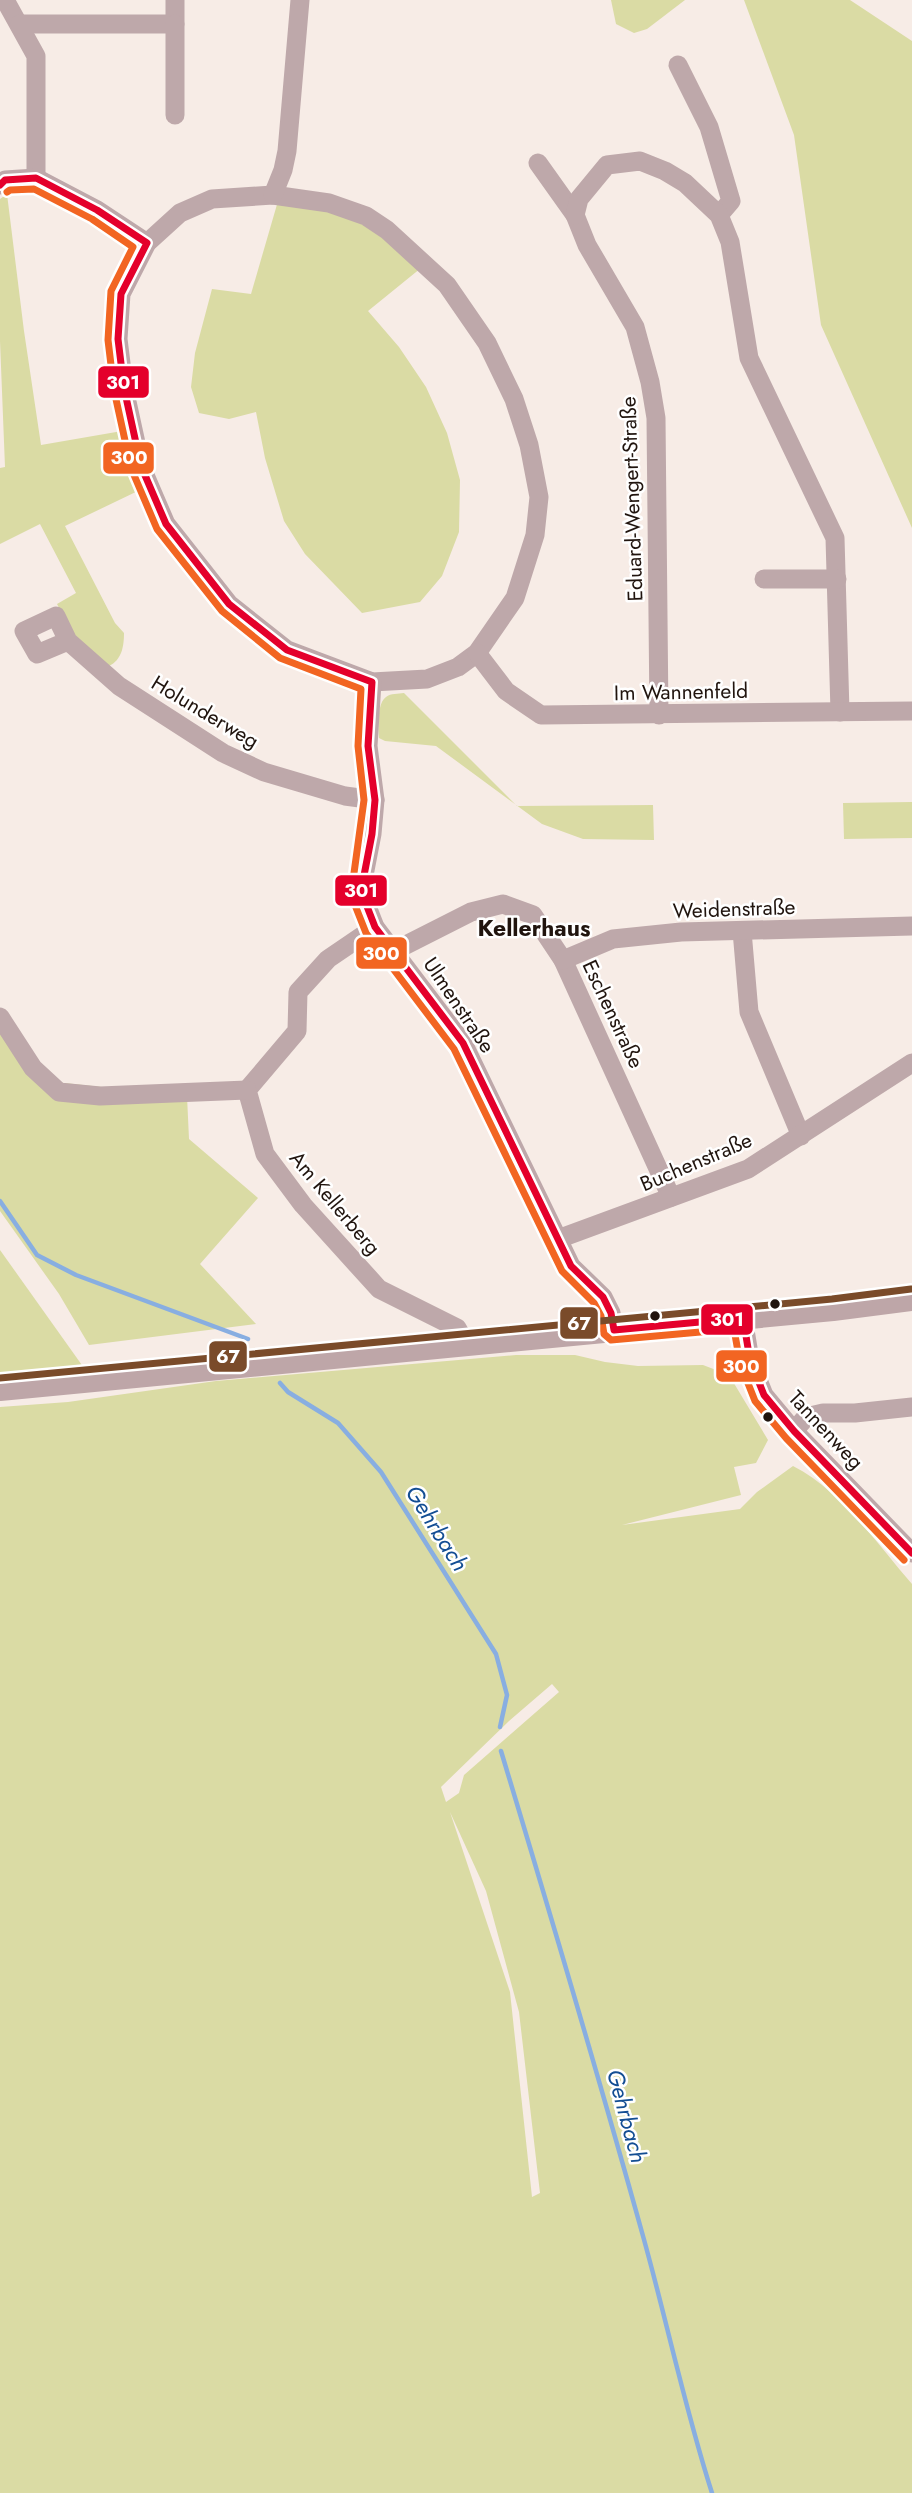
<svg xmlns="http://www.w3.org/2000/svg" width="912" height="2493" viewBox="0 0 912 2493" font-family="Jost,sans-serif">
<rect width="100%" height="100%" fill="#f7ece6"/>
<!-- green -->
<g fill="#dadba4" fill-rule="evenodd">
<polygon points="611,0 685,0 647,29 634,33 616,24"/>
<polygon points="744,0 850,0 912,41 912,528 821,325 794,135"/>
<path d="M7,194L24,331L41,445L122,431L142,489L65,526L115,623L124,633C124,646 122,660 109,666L74,636L57,604L76,593L40,524L0,544V468L5,467L0,341V199Z"/>
<path d="M278,201C314,207 353,214 383,235C397,245 409,257 421,268L368,311L399,347L426,387L447,433L460,480L459,532L442,576L420,602L362,613L305,554L284,521L265,458L256,412L229,419L199,413L191,387L195,353L212,289L251,294Z"/>
<path d="M404,693L517,806L653,805L654,840L583,839L542,824L436,746L385,741L379,738C378,728 377,703 386,697C391,693 398,694 404,693Z"/>
<polygon points="912,802 912,838 844,839 843,803"/>
<polygon points="0,1028 36,1080 187,1096 189,1139 258,1198 200,1264 256,1324 89,1345 59,1294 0,1211"/>
<polygon points="0,1250 84,1368 0,1377"/>
<path d="M516,1355H575L605,1362L638,1366L703,1365L729,1375L768,1440L756,1463L734,1467L741,1495L622,1525L740,1509L757,1492L793,1466C842,1491 876,1543 912,1584V2493H0V1407L68,1402L216,1381ZM552,1684L559,1692L464,1775L459,1793L446,1802L441,1787L509,1721ZM450,1812L486,1891L519,2012L540,2193L532,2197L510,1992Z"/>
</g>
<g fill="none" stroke-linecap="round" stroke-linejoin="round">
<!-- stream -->
<g stroke="#88aee1" stroke-width="4.5">
<polyline points="0,1201 37,1255 76,1275 248,1339"/>
<polyline points="280,1383 288,1392 338,1423 381,1472 496,1654 507,1695 500,1727"/>
<path d="M501,1751C550,1913 598,2074 643,2236C667,2322 685,2409 712,2493"/>
</g>
<!-- minor -->
<g stroke="#bea8aa" stroke-width="19">
<polyline points="5,0 36,56 36,178"/>
<polyline points="20,24 175,24 175,0"/>
<polyline points="678,65 709,127 731,201 719,215"/>
<polyline points="175,115 175,24"/>
<polyline points="538,163 575,215 587,245 635,327 650,382 656,418 659,715"/>
<polyline points="0,185 5,180 36,178 97,210 147,243"/>
<polygon points="273,195 329,203 366,216 387,230 447,285 487,343 514,399 529,445 539,497 535,535 515,598 477,653 458,667 427,679 372,682 287,650 229,604 166,524 141,466 124,388 118,339 121,294 147,243 180,213 212,199"/>
<polyline points="273,195 283,170 287,151 300,0"/>
<polyline points="575,215 579,199 607,165 640,161 665,171 685,183 719,215 730,242 749,358 835,538 840,712"/>
<polyline points="764,579 837,579"/>
<polyline points="68,641 37,654 24,631 56,616 68,641 119,686 223,753 264,772 345,796 375,800"/>
<polyline points="477,653 506,691 541,715 912,711"/>
<polyline points="372,682 368,746 375,800 372,834 361,891 375,927 463,1043 571,1266 603,1297 611,1313 614,1330"/>
<polyline points="375,927 328,959 298,992 297,1031 247,1090 265,1154 303,1205 379,1289 457,1328 461,1335 461,1345"/>
<polyline points="742,931 749,1012 801,1136"/>
<polyline points="394,951 471,912 503,904 533,915 563,960 671,1197"/>
<polyline points="563,960 613,939 681,932 912,926"/>
<polyline points="0,1017 33,1068 59,1092 100,1096 247,1090"/>
<polyline points="558,1239 748,1169 912,1063"/>
<polyline points="743,1318 750,1360 764,1395 794,1431 912,1553"/>
<polyline points="794,1431 806,1417 823,1413 855,1413 912,1407"/>
</g>
<!-- major -->
<polyline stroke="#bea6a8" stroke-width="24" points="0,1389 833,1309 912,1299"/>
<!-- bus-1 casing -->
<g stroke="#fff" stroke-width="12">
<polyline id="bus-1" points="0,185 5,180 36,178 97,210 147,243 121,294 118,339 124,388 141,466 166,524 229,604 287,650 372,682 368,746 375,800 372,834 361,891 375,927 463,1043 571,1266 603,1297 611,1313 614,1330 743,1318 750,1360 764,1395 794,1431 912,1553"/>
</g>
<!-- bus-2 casing -->
<g stroke="#fff" stroke-width="12">
<polyline id="bus-2" points="7,192 10,190 34,189 92,219 133,247 111,291 108,340 114,390 131,468 157,529 222,611 280,658 361,689 358,746 364,800 351,895 366,933 454,1049 562,1271 594,1303 601,1316 604,1334 611,1340 734,1329 740,1363 755,1401 786,1438 904,1560"/>
</g>
<!-- bus-3 casing -->
<g stroke="#fff" stroke-width="12">
<polyline id="bus-3" points="0,1378 832,1299 911,1289"/>
</g>
<!-- bus-1 -->
<use href="#bus-1" stroke="#e4002b" stroke-width="7"/>
<!-- bus-2 -->
<use href="#bus-2" stroke="#f26522" stroke-width="7"/>
<!-- bus-3 -->
<use href="#bus-3" stroke="#7a4b2a" stroke-width="7"/>
</g>
<!-- markers -->
<g fill="#20140e" stroke="#fff" stroke-width="2.5">
<circle cx="775" cy="1304" r="6"/>
<circle cx="655" cy="1316" r="6"/>
<circle cx="768" cy="1417" r="6"/>
</g>
<g text-anchor="middle" stroke-width="5" stroke-linejoin="round" paint-order="stroke">
<!-- street labels -->
<g font-size="21" fill="#20140e" stroke="#fff">
<text transform="translate(632 499) rotate(-92)" y="7">Eduard-Wengert-Straße</text>
<text transform="translate(681 692) rotate(-1)" y="7">Im Wannenfeld</text>
<text transform="translate(205 712) rotate(31)" y="7">Holunderweg</text>
<text transform="translate(734 909) rotate(-2)" y="7">Weidenstraße</text>
<text transform="translate(459 1005) rotate(56)" y="7">Ulmenstraße</text>
<text transform="translate(613 1014) rotate(65)" y="7">Eschenstraße</text>
<text transform="translate(696 1162) rotate(-23)" y="7">Buchenstraße</text>
<text transform="translate(335 1203) rotate(50)" y="7">Am Kellerberg</text>
<text transform="translate(826 1430) rotate(47)" y="7">Tannenweg</text>
</g>
<!-- neighbourhood labels -->
<g font-size="23" font-weight="bold" fill="#20140e" stroke="#fff">
<text x="534" y="936">Kellerhaus</text>
</g>
<!-- water labels -->
<g font-size="23" font-style="italic" fill="#134e93" stroke="#fff">
<text transform="translate(437 1528) rotate(58)" y="8">Gehrbach</text>
<text transform="translate(627 2116) rotate(75)" y="8">Gehrbach</text>
</g>
</g>
<g stroke="#fff" stroke-width="2.5">
<rect x="97" y="365" width="53" height="34" rx="7" fill="#e4002b"/>
<rect x="102" y="441" width="53" height="34" rx="7" fill="#f26522"/>
<rect x="334" y="874" width="54" height="33" rx="7" fill="#e4002b"/>
<rect x="355" y="936" width="53" height="34" rx="7" fill="#f26522"/>
<rect x="700" y="1303" width="54" height="33" rx="7" fill="#e4002b"/>
<rect x="559" y="1306" width="40" height="34" rx="7" fill="#7a4b2a"/>
<rect x="208" y="1340" width="40" height="33" rx="7" fill="#7a4b2a"/>
<rect x="715" y="1349" width="53" height="34" rx="7" fill="#f26522"/>
</g>
<g font-size="19" text-anchor="middle" font-weight="bold" fill="#fff">
<text x="123" y="389">301</text>
<text x="129" y="464">300</text>
<text x="361" y="897">301</text>
<text x="381" y="960">300</text>
<text x="727" y="1326">301</text>
<text x="579" y="1330">67</text>
<text x="228" y="1363">67</text>
<text x="741" y="1373">300</text>
</g>
</svg>
